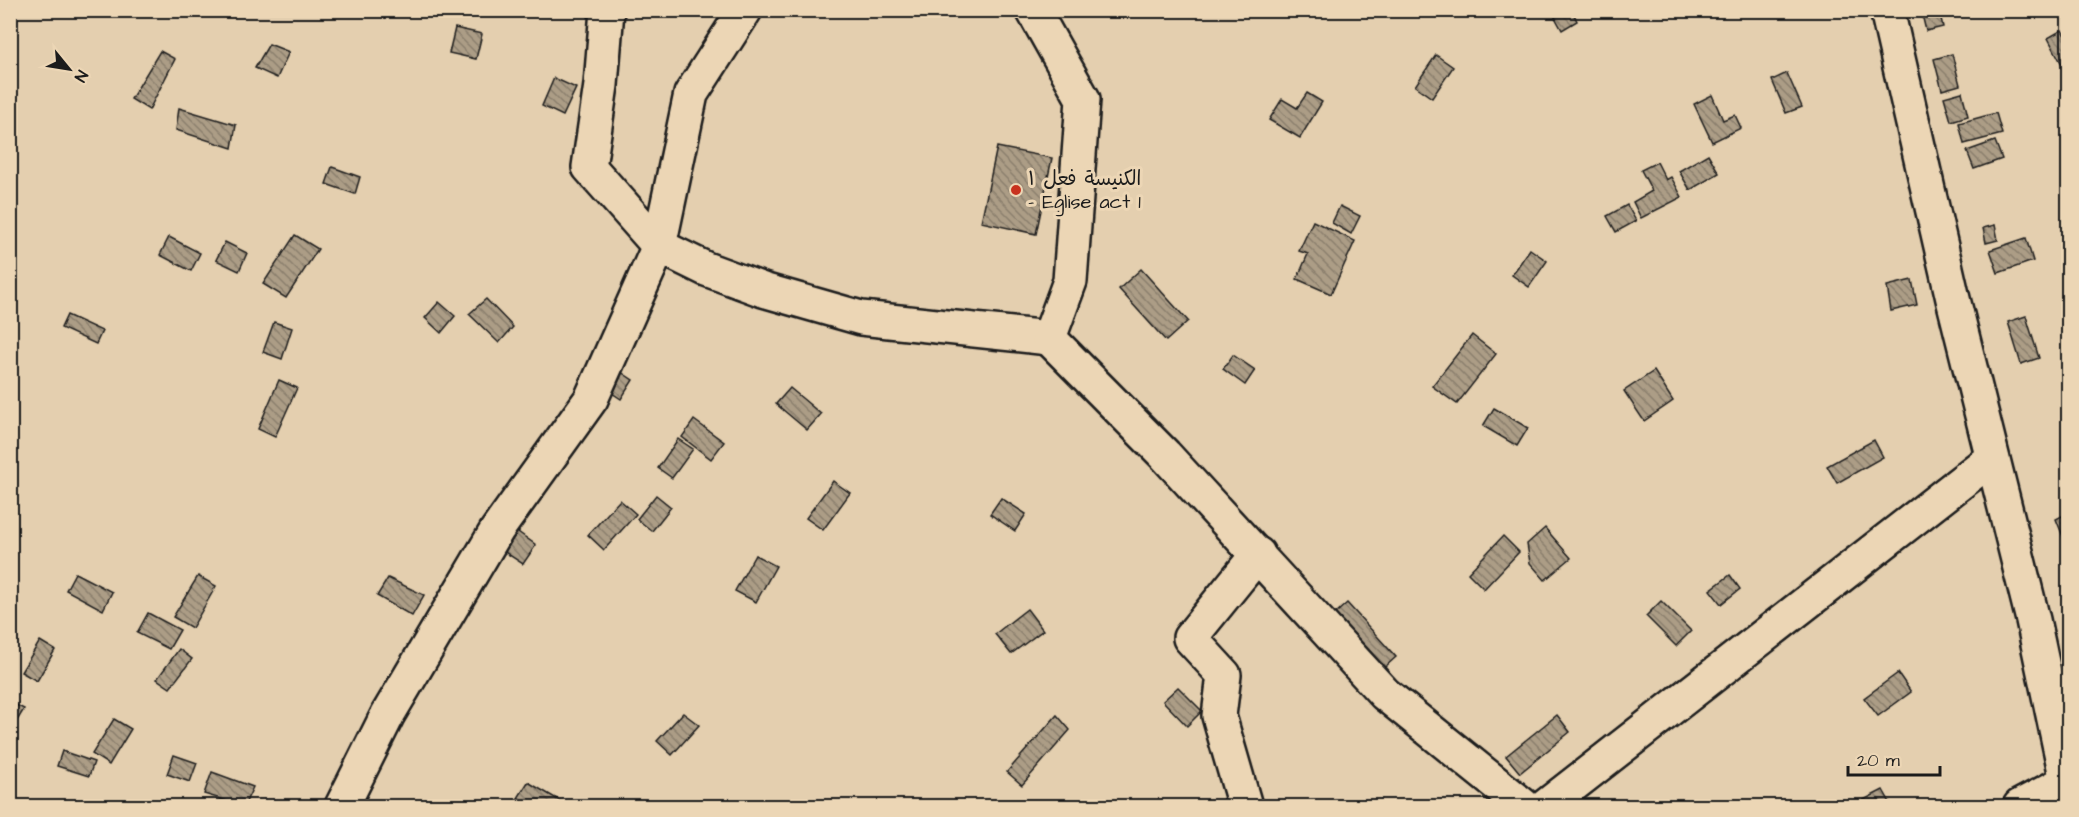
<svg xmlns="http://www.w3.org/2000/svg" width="2079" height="817" viewBox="0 0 2079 817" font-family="'Architects Daughter','Playpen Sans Arabic',sans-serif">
<defs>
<pattern id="building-back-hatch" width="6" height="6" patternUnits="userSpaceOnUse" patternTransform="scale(1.5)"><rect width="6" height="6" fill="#ac9d86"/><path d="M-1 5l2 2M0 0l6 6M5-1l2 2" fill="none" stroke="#8b7f6d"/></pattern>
</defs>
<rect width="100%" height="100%" fill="#e4cfaf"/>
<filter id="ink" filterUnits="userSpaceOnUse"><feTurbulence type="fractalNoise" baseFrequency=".0167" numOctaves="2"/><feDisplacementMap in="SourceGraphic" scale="12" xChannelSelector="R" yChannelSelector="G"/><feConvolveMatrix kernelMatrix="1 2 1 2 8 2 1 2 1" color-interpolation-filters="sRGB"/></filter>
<g filter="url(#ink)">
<!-- building -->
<g fill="url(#building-back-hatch)" stroke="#1c1c1c" stroke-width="1.5">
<polygon points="1551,10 1572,10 1577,21 1562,30"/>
<polygon points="1921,10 1939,10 1943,27 1926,31"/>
<polygon points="455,28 482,34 476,59 449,53"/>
<polygon points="2062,30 2068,42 2068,68 2065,70 2048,38"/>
<polygon points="269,44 289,52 277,78 255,68"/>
<polygon points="160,51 175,59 149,110 131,99"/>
<polygon points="1952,54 1960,85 1942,90 1934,59"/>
<polygon points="1436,55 1453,67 1432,98 1415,86"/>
<polygon points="1787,73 1802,107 1786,113 1772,80"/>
<polygon points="554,78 576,88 563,116 542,106"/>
<polygon points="1962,92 1968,116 1951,121 1944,97"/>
<polygon points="1307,93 1322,102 1300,138 1269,120 1282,99 1297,108"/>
<polygon points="1712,95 1723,120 1735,115 1741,128 1712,142 1694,104"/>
<polygon points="179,108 236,125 232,148 176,130"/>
<polygon points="1996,113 2002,134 1964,144 1959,123"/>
<polygon points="1995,141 2002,159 1974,169 1967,151"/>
<polygon points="997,147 1052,158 1036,234 981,222"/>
<polygon points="1708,154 1719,173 1690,190 1679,171"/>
<polygon points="1657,162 1666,180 1671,177 1682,197 1641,218 1633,202 1652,191 1641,170"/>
<polygon points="332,167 360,177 355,194 326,184"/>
<polygon points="1627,205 1636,221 1616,232 1607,216"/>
<polygon points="1340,206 1360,216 1351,234 1332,223"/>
<polygon points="1313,221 1355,241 1331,294 1297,279 1308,254 1299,251"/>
<polygon points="1995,225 1998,240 1986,243 1983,228"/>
<polygon points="295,235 318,249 286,298 263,284"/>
<polygon points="169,237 200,253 191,271 160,255"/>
<polygon points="2026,238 2033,261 1998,273 1990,250"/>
<polygon points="225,242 247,253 239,271 216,260"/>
<polygon points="1530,249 1547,261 1529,287 1512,275"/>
<polygon points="1141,269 1188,321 1166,341 1119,289"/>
<polygon points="1912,280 1917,305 1891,311 1887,286"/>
<polygon points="486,299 513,327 499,343 469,314"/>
<polygon points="439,302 455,316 441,333 425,318"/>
<polygon points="67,315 102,331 96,344 61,328"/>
<polygon points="2026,316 2039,358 2021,364 2008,322"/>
<polygon points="274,322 292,328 282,359 263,352"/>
<polygon points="1472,335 1496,354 1457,404 1432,386"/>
<polygon points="1233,355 1255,370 1245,385 1223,369"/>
<polygon points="1654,371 1673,401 1644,421 1624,391"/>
<polygon points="621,372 633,380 621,399 609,391"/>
<polygon points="279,380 297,388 275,437 258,429"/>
<polygon points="790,388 821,414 807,430 776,404"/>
<polygon points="1494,408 1528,428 1517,446 1483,426"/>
<polygon points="694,420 724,442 711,459 682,437"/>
<polygon points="678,439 693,449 672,478 658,468"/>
<polygon points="1874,440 1883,457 1837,483 1827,466"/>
<polygon points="833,481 850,493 823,530 806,518"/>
<polygon points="656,495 671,507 652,531 637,519"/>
<polygon points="1001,498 1026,514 1015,531 990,514"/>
<polygon points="620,500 636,514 604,550 588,535"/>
<polygon points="2068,513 2068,539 2065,541 2056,519"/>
<polygon points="511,527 536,545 523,564 497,547"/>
<polygon points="1545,528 1571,558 1545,580 1530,563 1527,544"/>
<polygon points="1503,536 1519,552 1484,589 1468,573"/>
<polygon points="755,555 776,566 756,602 735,591"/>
<polygon points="75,573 112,592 103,610 66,590"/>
<polygon points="1730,575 1740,589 1721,604 1710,590"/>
<polygon points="198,576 216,586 192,628 173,617"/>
<polygon points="388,578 424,595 412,616 377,596"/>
<polygon points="1661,601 1691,631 1676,646 1646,616"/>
<polygon points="1347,603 1396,657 1375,676 1326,622"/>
<polygon points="1027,609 1043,630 1011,654 995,634"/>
<polygon points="148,613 180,630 169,649 137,633"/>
<polygon points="40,641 55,650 37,681 21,672"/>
<polygon points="179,649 192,659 170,688 157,679"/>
<polygon points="1898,673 1911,692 1878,716 1864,698"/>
<polygon points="1178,687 1202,711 1187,726 1163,701"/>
<polygon points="10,702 24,709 15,724 10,722"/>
<polygon points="683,713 699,725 672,755 657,741"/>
<polygon points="1057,715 1070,730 1022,785 1007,772"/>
<polygon points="1557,715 1570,732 1520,773 1506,756"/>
<polygon points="114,719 131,729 109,765 92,754"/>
<polygon points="62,751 94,762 89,776 57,766"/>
<polygon points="174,755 197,763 190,782 167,774"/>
<polygon points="212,772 253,787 244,806 204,794"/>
<polygon points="528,782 562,802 559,806 532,806 518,798"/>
<polygon points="1883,790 1892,806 1852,806"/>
</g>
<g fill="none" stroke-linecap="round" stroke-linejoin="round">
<!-- minor casing -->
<g stroke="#1c1c1c" stroke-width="38">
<g id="minor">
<polyline points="607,10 601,85 589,167 659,246 706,269 763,290 861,318 1049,338"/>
<polyline points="1033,10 1083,99 1070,281 1049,338 1165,455 1385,694 1524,806"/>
<polyline points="342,806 388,714 497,530 591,399 659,246 691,94 745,10"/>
<polyline points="1245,806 1219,716 1224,675 1190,638 1258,554"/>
<polyline points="1546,806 1992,458"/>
<polyline points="2020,806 2067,781"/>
</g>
</g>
<!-- primary casing -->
<g stroke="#1c1c1c" stroke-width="38">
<polyline id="primary" points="1887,10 1953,299 2033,620 2068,786"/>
</g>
<!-- minor -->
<use href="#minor" stroke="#ecd6b5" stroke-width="33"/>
<!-- primary -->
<use href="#primary" stroke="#ecd6b5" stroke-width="33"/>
</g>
</g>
<!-- markers -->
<circle fill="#c8321e" stroke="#ecd6b5" stroke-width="2" cx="1016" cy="190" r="6"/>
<g text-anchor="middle" stroke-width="6" stroke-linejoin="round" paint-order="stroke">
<!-- poi labels -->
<g font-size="20" fill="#1c1c1c" stroke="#ecd6b5" text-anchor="start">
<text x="1028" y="185">الكنيسة فعل ۱<tspan x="1028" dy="23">– Eglise act 1</tspan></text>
</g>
</g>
<!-- margin -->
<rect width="2079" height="817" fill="none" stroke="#ecd6b5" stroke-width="36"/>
<rect x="18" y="18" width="2043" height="781" fill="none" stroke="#1c1c1c" stroke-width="2" filter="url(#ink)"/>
<!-- north arrow -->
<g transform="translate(69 69) rotate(120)" stroke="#ecd6b5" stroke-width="4.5" paint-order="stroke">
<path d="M0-4.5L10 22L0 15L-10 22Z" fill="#1c1c1c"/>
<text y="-9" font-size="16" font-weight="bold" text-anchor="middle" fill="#1c1c1c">N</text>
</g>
<!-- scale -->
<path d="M1848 766v9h92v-9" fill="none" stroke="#1c1c1c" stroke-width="3"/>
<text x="1857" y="766" font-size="18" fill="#1c1c1c" stroke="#ecd6b5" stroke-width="4.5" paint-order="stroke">20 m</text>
</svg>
